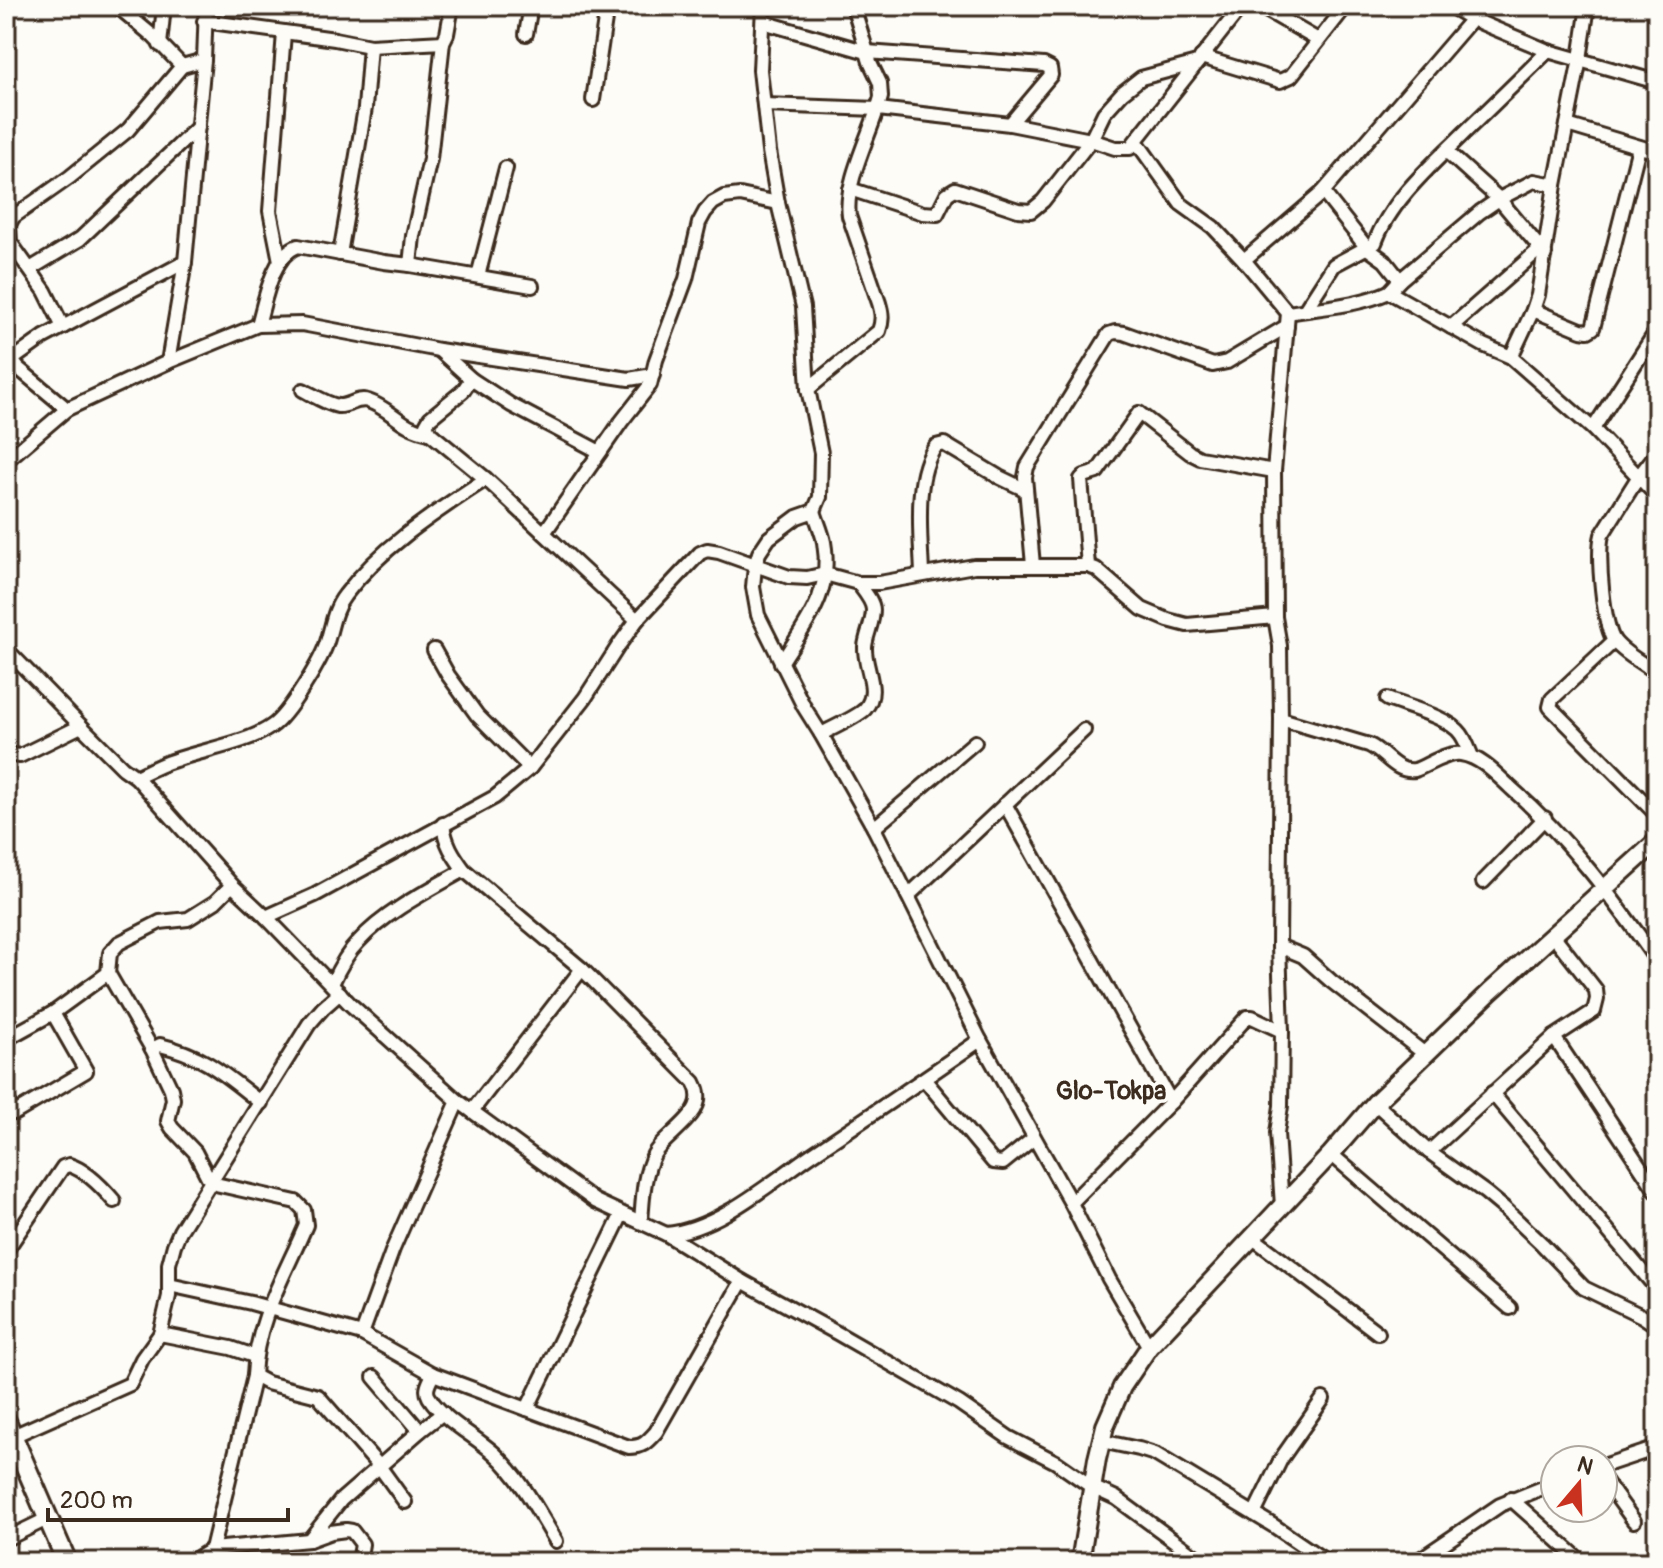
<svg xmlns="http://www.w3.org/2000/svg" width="1663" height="1568" viewBox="0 0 1663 1568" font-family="Pangolin,sans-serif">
<rect width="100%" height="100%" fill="#fdfcf7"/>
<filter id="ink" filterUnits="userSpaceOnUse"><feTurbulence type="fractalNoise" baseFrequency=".0125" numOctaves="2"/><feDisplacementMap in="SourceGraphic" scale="16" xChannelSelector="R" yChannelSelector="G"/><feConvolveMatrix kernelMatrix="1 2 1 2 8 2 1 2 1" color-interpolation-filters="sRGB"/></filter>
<g filter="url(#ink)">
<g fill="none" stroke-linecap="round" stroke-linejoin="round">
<!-- minor casing -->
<g stroke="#3b2a1e" stroke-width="18">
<g id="minor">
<polyline points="117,6 153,36 182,66 204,60"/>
<polyline points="763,6 760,70 769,151 778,203 803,307 808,389 821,453 820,497 814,511 797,517 769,538 759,553 755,566 753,587 758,615 804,707 821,734 874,828 980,1040 1071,1203 1109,1279 1149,1347"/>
<polyline points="1259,6 1318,40"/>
<polyline points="1450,6 1472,19 1548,51 1657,82"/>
<polyline points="204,21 335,39 370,46 443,42 447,34 452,6"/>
<polyline points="763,22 867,52 1044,65 1050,68 1051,75 1010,124"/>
<polyline points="526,34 531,6"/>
<polyline points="160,45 164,6"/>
<polyline points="1201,57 1280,81 1291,76 1346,6"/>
<polyline points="593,100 607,6"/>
<polyline points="764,105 878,109 1010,124 1091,140 1115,148 1130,148 1242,6"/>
<polyline points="1567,125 1657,152"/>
<polyline points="1136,141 1181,204 1213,227 1244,260 1288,313 1274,471 1275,617 1280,646 1281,719 1279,946 1282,1031 1281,1106 1277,1133 1282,1206"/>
<polyline points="1446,151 1499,199 1545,254"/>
<polyline points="850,189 923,213 937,214 947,194 955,189 1018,210 1031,211 1043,201 1091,140 1104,113 1122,93 1141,78 1197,63"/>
<polyline points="1323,192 1367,248 1385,261 1400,280"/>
<polyline points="340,254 365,108 370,46"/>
<polyline points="1244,260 1323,192 1472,19"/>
<polyline points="280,261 270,211 284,33"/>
<polyline points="410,265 532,286"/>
<polyline points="30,269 80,239 198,127"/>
<polyline points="478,276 506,168"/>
<polyline points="1389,292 1400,280 1480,212 1499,199 1534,181 1555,185"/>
<path d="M1305,310L1334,265L1375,243C1390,201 1433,164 1464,133C1492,106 1520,79 1548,51"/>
<polyline points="1533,310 1581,330 1588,331 1593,328 1639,147"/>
<path d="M1288,313C1323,307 1357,306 1389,292L1483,345L1511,357L1593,429L1657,496"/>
<path d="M258,325C265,301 272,255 298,246L384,262L410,265L413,236L430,159L443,42"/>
<polyline points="63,327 45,291 10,242 9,225 13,217 70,177 128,130 182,66"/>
<polyline points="1451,327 1541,248"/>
<polyline points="439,350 471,379 463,391 430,418 426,425 430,433 486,479 637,620"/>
<polyline points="6,356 12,360 18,368 67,409"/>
<polyline points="1511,357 1533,310 1538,295 1555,185 1580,59 1588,6"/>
<polyline points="12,360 44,337 185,262"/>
<polyline points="168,362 185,262 204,60 206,6"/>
<polyline points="471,379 511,405 600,452"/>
<path d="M808,389L879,331C883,320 882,313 879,303L849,216C844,181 872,132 881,97L880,83L870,62L853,6"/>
<path d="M303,390C313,395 326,404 338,406C348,407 358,397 368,401C392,409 400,428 430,433"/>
<polyline points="1593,429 1657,330"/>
<path d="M1657,453L1639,476L1602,535C1597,553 1603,628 1615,642C1626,655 1644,664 1657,673"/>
<polyline points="6,461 67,409 168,362 258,325 302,324 439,350 629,379 653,375"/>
<polyline points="544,533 621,422 650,385 656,360 686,279 699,223 705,212 713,203 724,197 740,195 778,203"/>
<polyline points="1033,565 1025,477 1027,467 1109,334 1115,332 1124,333 1213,365 1227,362 1287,326"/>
<polyline points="1088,566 1081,479 1084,476 1097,472 1139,413 1190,453 1200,458 1274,471"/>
<path d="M922,575C921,537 913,476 936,446L944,444L999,477L1026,490"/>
<polyline points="1614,641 1552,699 1550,707 1657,815"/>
<polyline points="6,649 81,726 123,768 136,777 232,885 266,917 350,1004 458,1101 595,1201 666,1234 742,1281 837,1333 959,1403 1008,1437 1056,1462 1092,1487 1116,1498 1203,1562"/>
<polyline points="434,650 448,675 477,715 530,768"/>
<path d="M781,663C806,623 833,593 824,542C822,532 817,521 814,511"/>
<path d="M1387,699C1407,707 1449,717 1461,734C1466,741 1469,750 1472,757"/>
<path d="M1281,719L1369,745C1386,753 1395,773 1415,770C1428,765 1447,752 1461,754C1481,757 1497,775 1511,788C1569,839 1613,898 1657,961"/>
<path d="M821,734C831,729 859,716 865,709C881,691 864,668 865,647C866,635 873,623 873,610C873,601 863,590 858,583"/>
<polyline points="6,754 20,756 81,726"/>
<path d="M136,777C148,771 161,764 175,760C203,750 248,743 272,726C288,715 319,664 326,645C332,628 333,610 345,595C382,546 436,512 486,479"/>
<polyline points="1005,804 1171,1102"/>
<path d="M443,824C445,843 453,855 464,870L582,969L694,1082C696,1086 698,1090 698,1094C702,1116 664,1136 654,1154C643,1176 643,1198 641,1222"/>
<polyline points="874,828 975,742"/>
<polyline points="1483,882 1545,818"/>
<polyline points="908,896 1084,730"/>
<polyline points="266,917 315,895 495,797 530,768 585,698 619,645 637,620 700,553 707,550 719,552 789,577 807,578 825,574 858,583 879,583 974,566 1088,566 1096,569 1142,609 1168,620 1187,625 1275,617"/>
<polyline points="1279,946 1303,956 1331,981 1425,1054"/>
<path d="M108,973L152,1049L171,1089L173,1099L168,1121L172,1128L195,1152L211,1183L296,1202L304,1210L306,1225C285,1275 256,1320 254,1376L212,1549"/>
<path d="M332,984C339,968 347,953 359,941C385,912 431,889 464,870"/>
<polyline points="53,1013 108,973 110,953 119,943 160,922 188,919 215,902 232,885"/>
<polyline points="1554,1037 1657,1192"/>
<polyline points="6,1039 53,1013 86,1071 15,1113 6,1098"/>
<path d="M152,1049L160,1045C206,1056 225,1075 261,1103"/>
<polyline points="924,1079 993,1162 1003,1163 1034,1138"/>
<polyline points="1492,1093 1657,1289"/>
<polyline points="1375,1103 1429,1152 1486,1193 1504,1208 1542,1244 1584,1288 1642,1316 1657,1326"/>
<polyline points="472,1111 582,969"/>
<polyline points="1429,1152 1554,1037 1594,1011 1597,999 1596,990 1553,935"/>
<polyline points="1331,1154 1510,1308"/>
<polyline points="1071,1203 1171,1102 1247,1017 1252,1017 1282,1031"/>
<path d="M666,1234C716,1230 770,1183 811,1155C868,1117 924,1079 980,1040"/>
<polyline points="1253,1238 1378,1333"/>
<path d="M6,1251L63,1167L69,1165C86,1170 103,1188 114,1201"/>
<path d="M169,1285L251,1303L362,1334L433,1374L629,1447C643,1447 647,1442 656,1432L742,1281"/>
<polyline points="160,1334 231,1348 254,1356"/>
<polyline points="362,1334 393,1249 458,1101"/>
<path d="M433,1374C430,1382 424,1389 429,1397C444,1421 474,1435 495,1454C521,1478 538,1511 556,1541"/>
<polyline points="254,1376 267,1383 318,1396 379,1466 405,1502"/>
<polyline points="374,1377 420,1431"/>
<polyline points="527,1409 622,1214"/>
<polyline points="13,1436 130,1384 142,1359 160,1334 169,1296 169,1264 174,1245 180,1231 309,1024 323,1008 340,993"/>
<polyline points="1101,1441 1139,1449 1155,1454 1274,1526 1327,1562"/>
<polyline points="1603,1466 1657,1448"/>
<polyline points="1603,1478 1634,1521"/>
<polyline points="1511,1499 1582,1562"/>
<polyline points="1254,1514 1281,1459 1323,1399"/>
<polyline points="6,1539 49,1518"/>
<polyline points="309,1540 341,1500 420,1431 443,1413"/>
<polyline points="191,1562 212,1549 309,1540 331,1532 346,1530 352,1531 362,1544 359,1562"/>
<polyline points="1416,1562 1500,1505 1555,1483"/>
</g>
</g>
<!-- major casing -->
<g stroke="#3b2a1e" stroke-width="22">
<polyline id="major" points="1080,1562 1097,1459 1105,1426 1122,1387 1149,1347 1331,1154 1375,1103 1490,992 1657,841"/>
</g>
<!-- highway casing -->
<g stroke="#3b2a1e" stroke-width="24">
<polyline id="highway" points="6,1421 67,1562"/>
</g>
<!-- minor -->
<use href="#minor" stroke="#fdfcf7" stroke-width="12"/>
<!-- major -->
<use href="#major" stroke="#fdfcf7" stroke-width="16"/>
<!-- highway -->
<use href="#highway" stroke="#fdfcf7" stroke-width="18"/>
</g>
</g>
<g text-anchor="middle" stroke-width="7" stroke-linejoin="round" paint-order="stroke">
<!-- quarter labels -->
<g font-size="26" font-weight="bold" fill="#3b2a1e" stroke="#fdfcf7">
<text x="1111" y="1099">Glo-Tokpa</text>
</g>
</g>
<!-- margin -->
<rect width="1663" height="1568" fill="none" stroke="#fdfcf7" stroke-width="32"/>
<rect x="16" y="16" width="1631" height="1536" fill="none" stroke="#3b2a1e" stroke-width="3" filter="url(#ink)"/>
<!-- north arrow -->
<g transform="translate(1579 1484) rotate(19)"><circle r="38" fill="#fdfcf7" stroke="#afa8a0" stroke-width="2"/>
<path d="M0-6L14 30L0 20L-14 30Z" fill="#c8321e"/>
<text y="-12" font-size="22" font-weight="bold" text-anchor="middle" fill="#3b2a1e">N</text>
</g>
<!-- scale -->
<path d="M48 1508v12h240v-12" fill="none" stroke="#3b2a1e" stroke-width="4"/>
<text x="60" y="1508" font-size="24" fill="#3b2a1e" stroke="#fdfcf7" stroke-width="6" paint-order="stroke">200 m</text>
</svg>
